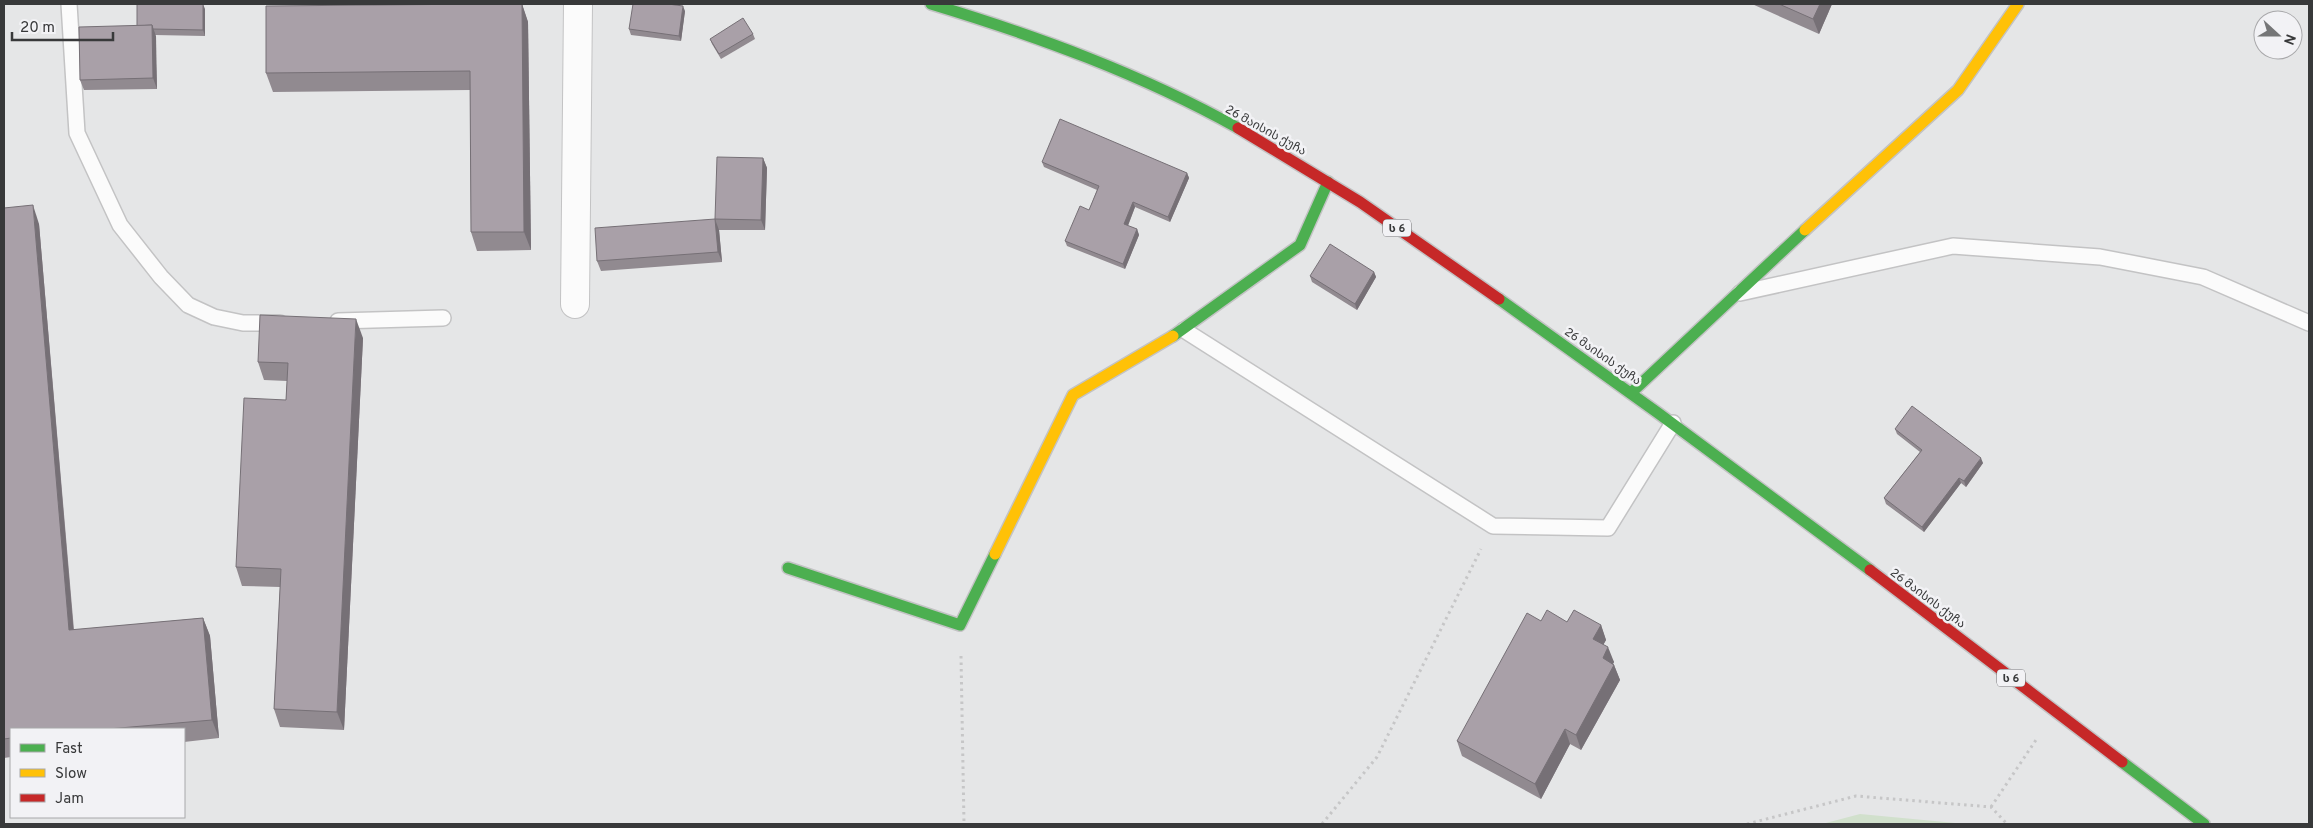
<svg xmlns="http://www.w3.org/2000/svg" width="2313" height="828" viewBox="0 0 2313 828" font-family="Overpass,'Noto Sans Georgian',sans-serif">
<rect width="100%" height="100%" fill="#e5e6e7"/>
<!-- green -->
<polygon fill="#d1e0cc" points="1860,814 1966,824 1822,824"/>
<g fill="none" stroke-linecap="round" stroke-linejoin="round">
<!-- lane casing -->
<g stroke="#c3c3c4" stroke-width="18">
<g id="lane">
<polyline points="69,4 77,133 120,225 161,277 188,305 214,317 243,323 280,323"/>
<polyline points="1740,293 1953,246 2100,257 2203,277 2309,323"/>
<polyline points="338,321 443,318"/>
<polyline points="1184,330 1493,526 1608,528 1673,423"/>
</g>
</g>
<!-- street casing -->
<g stroke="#c3c3c4" stroke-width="30">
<polyline id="street" points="575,304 578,4"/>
</g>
<!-- fast casing -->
<g stroke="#c3c3c4" stroke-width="14">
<g id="fast">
<path d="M931,4C1037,36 1141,74 1238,128"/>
<polyline points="1499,299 1658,413 1870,570"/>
<polyline points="1173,336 1300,245 1328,182"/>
<polyline points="1631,393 1805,230"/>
<polyline points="788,568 960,625 995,554"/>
<polyline points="2122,762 2204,824"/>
</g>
</g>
<!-- slow casing -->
<g stroke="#c3c3c4" stroke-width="14">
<g id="slow">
<polyline points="1805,230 1958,90 2018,4"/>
<polyline points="995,554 1073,395 1173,336"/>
</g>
</g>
<!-- jam casing -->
<g stroke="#c3c3c4" stroke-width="14">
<g id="jam">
<polyline points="1238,128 1360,202 1499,299"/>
<polyline points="1870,570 2122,762"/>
</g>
</g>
<!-- path -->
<g stroke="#c6c6c7" stroke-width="3" stroke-dasharray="2.5 4" stroke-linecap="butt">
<polyline points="961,656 964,824"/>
<polyline points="1991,807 2038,737"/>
<polyline points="1322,824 1377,757 1481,549"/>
<polyline points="1747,824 1856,796 1991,807 2007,824"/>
</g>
<!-- lane -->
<use href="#lane" stroke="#fbfbfb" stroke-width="15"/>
<!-- street -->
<use href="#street" stroke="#fbfbfb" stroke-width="28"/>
<!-- fast -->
<use href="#fast" stroke="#4caf50" stroke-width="11"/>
<!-- slow -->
<use href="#slow" stroke="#ffc107" stroke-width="11"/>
<!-- jam -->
<use href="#jam" stroke="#c62828" stroke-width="11"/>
</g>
<!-- wall -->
<g fill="#918a90">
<polygon points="522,4 528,22 531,250 477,251 471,232 470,90 273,92 266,73"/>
<polygon points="1752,4 1832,4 1819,34"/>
<polygon points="205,9 205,36 155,35 157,89 84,90 80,80 137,26"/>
<polygon points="685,11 681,41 631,35 629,29"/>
<polygon points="753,34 755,39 721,59 712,44 710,39"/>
<polygon points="763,158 767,168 765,230 719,230 722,262 601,271 597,261 715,219"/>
<polygon points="1042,162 1187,173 1189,178 1170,222 1135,207 1128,226 1137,229 1139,235 1125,269 1067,246 1065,241 1089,210 1097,190 1044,167"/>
<polygon points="4,208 39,224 74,630 203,618 210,636 219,738 184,742 184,729 11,729 11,757 4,758"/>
<polygon points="1374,272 1376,277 1357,310 1312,282 1310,276"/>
<polygon points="363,338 344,730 280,727 274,709 280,587 242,586 236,567 286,400 287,381 264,380 258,362"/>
<polygon points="1895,429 1983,463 1966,487 1961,483 1924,532 1886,504 1884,498 1920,452 1897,434"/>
<polygon points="1541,621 1567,622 1601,625 1606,640 1603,645 1614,662 1613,664 1614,665 1620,680 1581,750 1570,744 1541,799 1462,756 1457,741"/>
</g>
<!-- shaded-wall -->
<g fill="#767076">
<polygon points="203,4 205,9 205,36 203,30"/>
<polygon points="522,4 528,22 531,250 524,232"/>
<polygon points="1820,4 1832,4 1819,34 1813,19"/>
<polygon points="683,6 685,11 681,41 679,36"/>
<polygon points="152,25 156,36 157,89 153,78"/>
<polygon points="763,158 767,168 765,230 761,220"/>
<polygon points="1187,173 1189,178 1170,222 1168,217"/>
<polygon points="1133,202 1135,207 1126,230 1124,224"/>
<polygon points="33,205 39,224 75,648 69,630"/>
<polygon points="715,219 719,230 722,262 718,252"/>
<polygon points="1137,229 1139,235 1125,269 1123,264"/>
<polygon points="1374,272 1376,277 1357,310 1355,304"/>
<polygon points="356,319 363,338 344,730 337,712"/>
<polygon points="1981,458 1983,463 1966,487 1964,481"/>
<polygon points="1959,478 1961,483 1924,532 1922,527"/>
<polygon points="203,618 210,636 219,738 212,720"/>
<polygon points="1601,625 1606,640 1598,654 1593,639"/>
<polygon points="1608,647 1614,662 1608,673 1603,658"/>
<polygon points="1614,665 1620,680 1581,750 1576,735"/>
<polygon points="1565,729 1570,744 1541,799 1535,784"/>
</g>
<!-- building -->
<g fill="#a9a0a8" stroke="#767076">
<polygon points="137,4 203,4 203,30 153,29 152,25 137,26"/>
<polygon points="487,4 522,4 524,232 471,232 470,71 266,73 266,6"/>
<polygon points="633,4 668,4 683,6 679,36 629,29"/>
<polygon points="1779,4 1820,4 1813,19"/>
<polygon points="743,18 753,34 719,54 710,39"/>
<polygon points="152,25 153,78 80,80 79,27"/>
<polygon points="1060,119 1187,173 1168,217 1133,202 1124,224 1137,229 1123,264 1065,241 1080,206 1089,210 1099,186 1042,162"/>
<polygon points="717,157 763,158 761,220 715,219 718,252 597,261 595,228 715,219"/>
<polygon points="33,205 69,630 203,618 212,720 108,729 11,729 11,738 4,739 4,208"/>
<polygon points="1330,244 1374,272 1355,304 1310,276"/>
<polygon points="260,315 356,319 337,712 274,709 281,569 236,567 244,398 286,400 288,363 258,362"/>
<polygon points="1912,406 1981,458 1964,481 1959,478 1922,527 1884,498 1922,450 1895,429"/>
<polygon points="1547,610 1567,622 1574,610 1601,625 1593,639 1608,647 1603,658 1614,665 1576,735 1565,729 1535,784 1457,741 1527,613 1541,621"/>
</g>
<g text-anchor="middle" stroke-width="5" stroke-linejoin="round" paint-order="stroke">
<!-- shield labels -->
<g fill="#f2f2f5" stroke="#707072" stroke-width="1">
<rect x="1383" y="219.5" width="28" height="17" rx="4"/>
<rect x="1997" y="669.5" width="28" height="17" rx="4"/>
</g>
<g font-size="11" font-weight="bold" fill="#38393a">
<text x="1397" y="232">ს 6</text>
<text x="2011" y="682">ს 6</text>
</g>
<!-- street labels -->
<g font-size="12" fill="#38393a" stroke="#f2f2f5">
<text transform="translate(1266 130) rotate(29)" y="4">26 მაისის ქუჩა</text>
<text transform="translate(1603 356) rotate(35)" y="4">26 მაისის ქუჩა</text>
<text transform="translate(1928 598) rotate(37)" y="4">26 მაისის ქუჩა</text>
</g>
</g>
<!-- border -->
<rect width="2313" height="828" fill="none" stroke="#38393a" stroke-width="10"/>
<!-- legend -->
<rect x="10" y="728" width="175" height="90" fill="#f2f2f5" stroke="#a8a8aa"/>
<rect x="20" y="744" width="25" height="8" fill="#4caf50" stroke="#a8a8aa"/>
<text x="55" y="753" font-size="15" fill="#38393a">Fast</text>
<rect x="20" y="769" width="25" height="8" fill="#ffc107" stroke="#a8a8aa"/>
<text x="55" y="778" font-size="15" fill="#38393a">Slow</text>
<rect x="20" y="794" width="25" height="8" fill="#c62828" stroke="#a8a8aa"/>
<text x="55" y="803" font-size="15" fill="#38393a">Jam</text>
<!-- north arrow -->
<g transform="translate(2278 35) rotate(111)"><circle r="24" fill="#f2f2f5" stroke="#a8a8aa"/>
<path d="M0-4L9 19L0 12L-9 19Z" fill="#757677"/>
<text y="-8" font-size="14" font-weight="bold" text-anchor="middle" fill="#38393a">N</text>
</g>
<!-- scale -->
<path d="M12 32v8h101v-8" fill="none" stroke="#38393a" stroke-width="2.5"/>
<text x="20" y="32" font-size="15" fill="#38393a" stroke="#f2f2f5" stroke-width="4" paint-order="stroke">20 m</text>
</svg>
